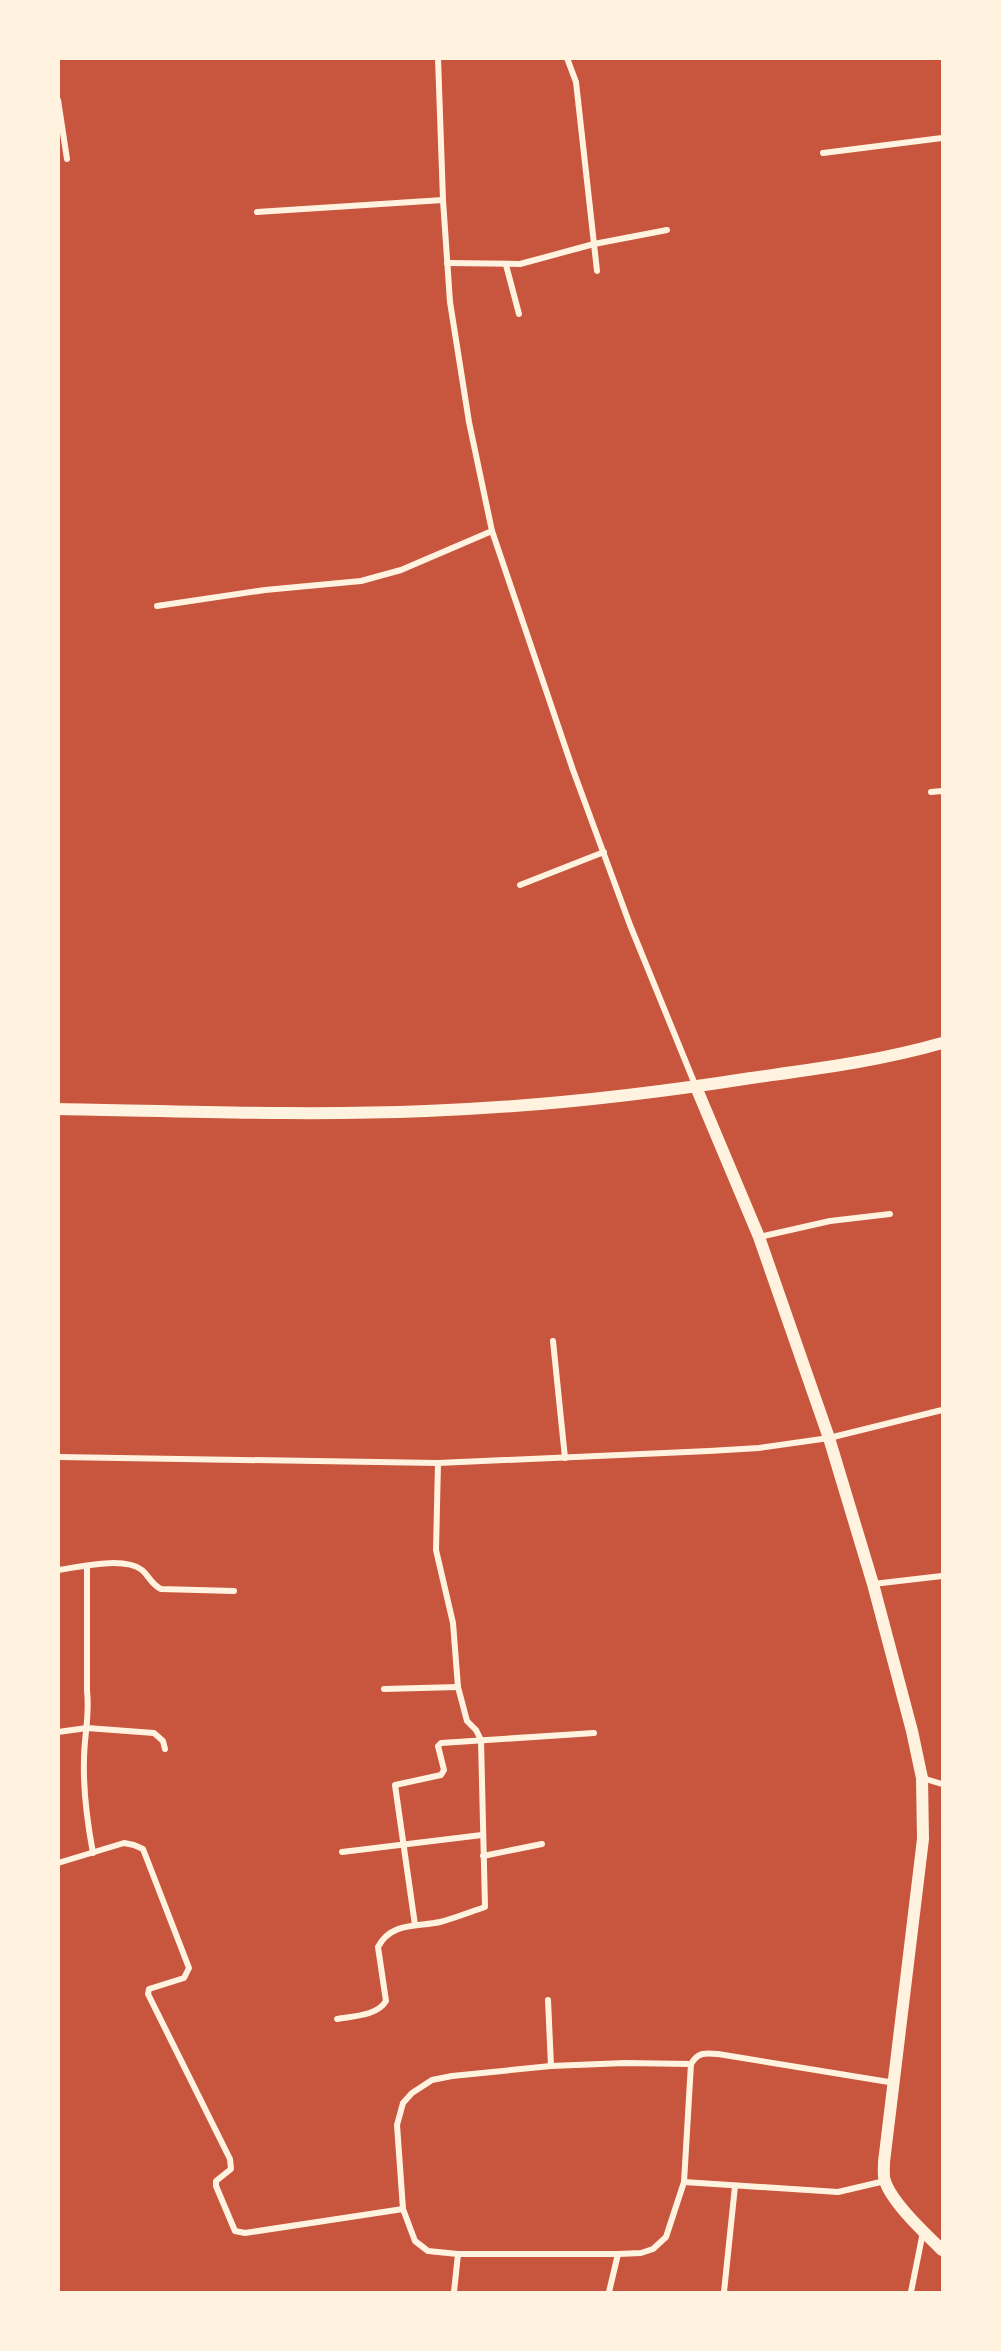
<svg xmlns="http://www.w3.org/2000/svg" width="1001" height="2351" viewBox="0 0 1001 2351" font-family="Rubik,sans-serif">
<rect width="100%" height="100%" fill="#c8553d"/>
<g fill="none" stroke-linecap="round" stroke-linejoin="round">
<!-- minor -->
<g stroke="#fff3e0" stroke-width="6">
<polyline points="438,58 443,200 450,302 469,422 492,531 573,770 630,925 696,1087"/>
<polyline points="567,58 576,82 597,271"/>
<polyline points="58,100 67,159"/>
<polyline points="823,153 942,138"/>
<polyline points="257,212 443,200"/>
<polyline points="447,263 520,264 594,244 667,230"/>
<polyline points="506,265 519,314"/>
<polyline points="157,606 265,590 361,581 401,570 492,531"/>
<polyline points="931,792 942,791"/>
<polyline points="520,885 604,852"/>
<polyline points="759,1237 830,1221 890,1214"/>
<polyline points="553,1341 565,1458"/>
<polyline points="58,1457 438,1463 709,1451 759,1448 829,1438 942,1410"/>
<path d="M87,1566V1691C90,1715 84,1736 84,1760C83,1792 87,1821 93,1853"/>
<path d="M58,1570C79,1567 124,1556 142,1570C149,1576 151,1584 161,1589L234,1591"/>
<polyline points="873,1584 942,1576"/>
<polyline points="384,1689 458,1687"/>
<polyline points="58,1732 87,1728 154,1733 163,1741 165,1749"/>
<polyline points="922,1778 942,1784"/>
<polyline points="342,1852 482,1835"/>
<polyline points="483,1856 542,1844"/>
<polyline points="58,1863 124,1843 134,1845 143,1849 189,1968 184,1978 149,1989 148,1994 230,2159 231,2169 216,2181 216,2186 235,2231 245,2233 403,2209"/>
<polyline points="415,1925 395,1785 441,1775 444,1770 438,1746 441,1743 594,1733"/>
<polyline points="548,2000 551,2066"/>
<path d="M337,2019C353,2016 377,2016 386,2001L378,1947C391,1922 417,1927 440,1922C455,1918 470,1912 485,1907L481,1740L476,1730L467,1721L458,1687L453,1623L436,1550L438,1463"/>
<path d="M691,2064L625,2063L551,2066L452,2076L432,2080L412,2093L403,2103L397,2125L403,2209L415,2241L428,2251L458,2254H618L641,2253L653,2249L666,2237L684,2182L691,2064C698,2052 705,2053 718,2054L895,2083"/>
<polyline points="684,2182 838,2192 885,2181"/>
<polyline points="454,2292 458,2254"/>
<polyline points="609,2292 618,2254"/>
<polyline points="724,2292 735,2186"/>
<polyline points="911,2292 923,2232"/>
</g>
<!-- secondary -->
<g stroke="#fff3e0" stroke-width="12">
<path d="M696,1087L759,1237L829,1438L873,1584L912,1731L922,1778L923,1839L884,2162C884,2168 883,2176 885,2181C892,2203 926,2234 942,2250"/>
<path d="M58,1109C181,1111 304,1116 426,1111C535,1107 643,1095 751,1078C815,1069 880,1061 942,1043"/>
</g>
</g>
<!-- border -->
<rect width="1001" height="2351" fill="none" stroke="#fff3e0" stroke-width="120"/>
</svg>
